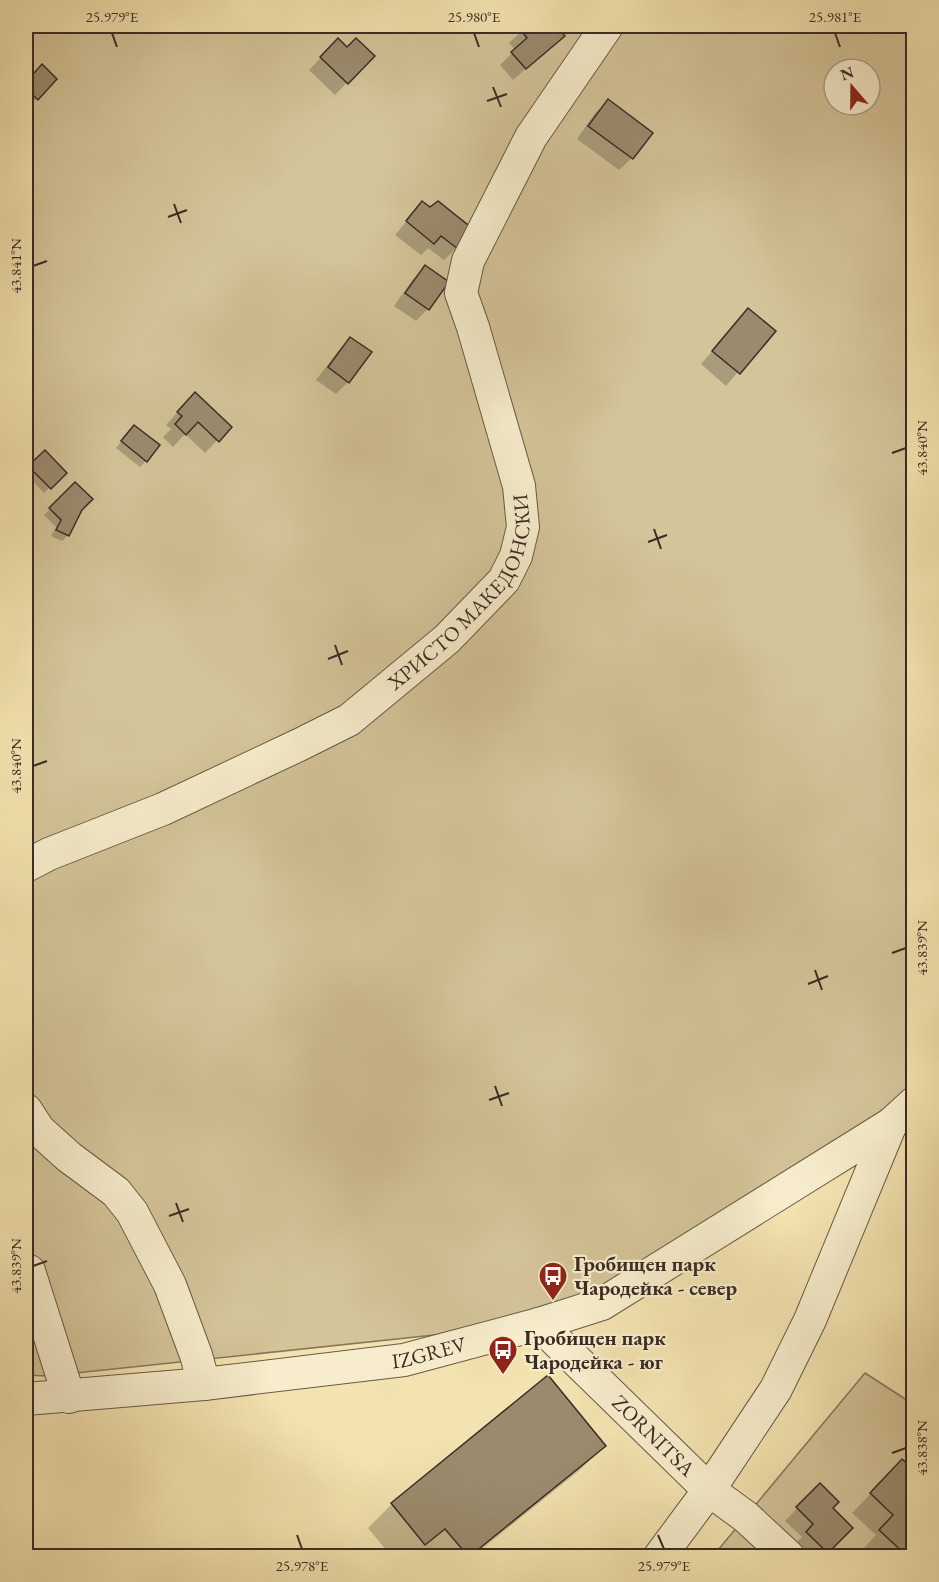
<svg xmlns="http://www.w3.org/2000/svg" width="939" height="1582" viewBox="0 0 939 1582" font-family="'EB Garamond',serif">
<rect width="100%" height="100%" fill="#f3e3b0"/>
<filter id="stains"><feTurbulence type="fractalNoise" baseFrequency=".00333" numOctaves="4"/><feColorMatrix values="0 0 0 0 .2 0 0 0 0 .09 0 0 0 0 .02 0 0 0 .5 -.17"/></filter>
<radialGradient id="worn" r=".72"><stop offset=".6" stop-color="#630" stop-opacity="0"/><stop offset="1" stop-color="#630" stop-opacity=".3"/></radialGradient>
<!-- green -->
<g fill="#d4c499" stroke="#887860" stroke-width="1.5" fill-rule="evenodd">
<path d="M26,26H913V1103L539,1324L47,1376L26,1375ZM834,69H870V105H834Z"/>
<polygon points="865,1373 913,1404 913,1556 713,1556"/>
</g>
<!-- shadow -->
<g fill="#0003">
<polygon points="527,26 554,26 563,36 513,80 500,65 515,50 509,43"/>
<polygon points="338,40 347,49 372,56 335,95 309,70"/>
<polygon points="42,67 55,79 31,104 26,100 26,84"/>
<polygon points="608,101 632,158 619,170 577,139 595,113"/>
<polygon points="422,203 456,248 444,260 428,248 421,255 395,235"/>
<polygon points="426,267 428,309 416,321 394,306 413,279"/>
<polygon points="736,323 773,331 726,386 701,364"/>
<polygon points="350,339 348,382 336,394 316,380 338,351"/>
<polygon points="183,406 230,427 205,453 185,434 173,447 163,437 171,429 166,425"/>
<polygon points="128,433 146,461 140,467 116,448"/>
<polygon points="45,452 65,473 44,493 26,474 26,471"/>
<polygon points="75,484 81,509 68,535 62,541 51,536 56,527 44,515"/>
<polygon points="914,1312 914,1330 905,1323"/>
<polygon points="548,1377 604,1446 580,1470 473,1556 424,1556 420,1551 414,1556 391,1556 368,1528 392,1504"/>
<polygon points="914,1472 914,1556 869,1556 862,1550 876,1535 852,1513 884,1480"/>
<polygon points="820,1485 831,1508 851,1528 822,1556 806,1556 794,1545 802,1537 785,1521"/>
</g>
<!-- building -->
<g fill="#9b8b6e" stroke="#3b2b26" stroke-width="1.5">
<polygon points="525,26 556,26 565,36 526,69 511,52 527,38 520,29"/>
<polygon points="338,38 347,47 356,38 375,56 348,84 320,57"/>
<polygon points="42,64 57,79 38,100 26,88 26,82"/>
<polygon points="608,99 653,133 633,159 588,126"/>
<polygon points="422,201 430,207 438,201 473,229 458,249 441,236 434,244 406,221"/>
<polygon points="425,265 449,282 429,310 405,293"/>
<polygon points="748,308 776,331 740,374 712,351"/>
<polygon points="350,337 372,352 349,383 328,367"/>
<polygon points="195,392 232,427 219,442 198,422 186,435 175,424 182,416 177,412"/>
<polygon points="134,425 160,445 147,462 121,441"/>
<polygon points="45,450 67,473 51,489 28,466"/>
<polygon points="75,482 93,499 82,510 69,536 56,530 61,520 49,508"/>
<polygon points="548,1375 606,1446 470,1556 468,1556 445,1529 425,1545 391,1503"/>
<polygon points="902,1459 914,1470 914,1556 907,1556 879,1530 893,1515 870,1493"/>
<polygon points="820,1483 839,1502 833,1508 853,1528 828,1553 806,1532 813,1524 796,1507"/>
</g>
<g fill="none" stroke-linecap="round" stroke-linejoin="round">
<!-- minor casing -->
<g stroke="#695948" stroke-width="34">
<g id="minor">
<path id="s1" d="M26,866L49,854L163,809L299,745L349,720L447,639L504,580L516,556L523,527L519,486L473,327L461,293L468,261L531,137L607,26"/>
<polyline points="26,1110 39,1130 69,1157 116,1192 132,1212 170,1285 196,1355 204,1384"/>
<polyline points="29,1271 69,1397"/>
<path id="s2" d="M539,1324L709,1490L660,1556"/>
<path id="s3" d="M26,1399L204,1384L404,1360L539,1324L602,1304L891,1124L914,1103"/>
<polyline points="788,1556 746,1517 709,1490 776,1389 810,1320 891,1124"/>
</g>
</g>
<!-- minor -->
<use href="#minor" stroke="#f7edcc" stroke-width="32"/>
</g>
<!-- ticks -->
<path fill="none" stroke="#3b2b26" stroke-width="2" d="M112,33L117,47M474,33L479,47M835,33L840,47M493,87L501,107M487,101L507,94M174,204L181,223M168,217L187,210M33,266L47,261M892,453L906,448M654,529L661,549M648,542L667,535M335,645L342,665M328,659L348,651M33,766L47,761M892,953L906,948M815,970L822,990M808,984L828,976M495,1086L502,1106M489,1100L509,1093M176,1203L183,1222M169,1216L189,1209M33,1266L47,1261M892,1453L906,1448M297,1535L302,1549M658,1535L664,1549"/>
<!-- icons -->
<defs>
<g id="bus-pin" transform="scale(1.5)"><path d="M0 17L-7.5 6A9.5 9.5 0 1 1 7.5 6Z" fill="#8f2418" stroke="#f7edcc"/><path d="M-5-6H5V4H4V6H2V4H-2V6H-4V4H-5ZM-3.5-4V0h7V-4ZM-3.5 1.2v1.5H-2V1.2ZM2 1.2v1.5H3.5V1.2Z" fill="#fff"/></g>
</defs>
<g fill-rule="evenodd">
<use href="#bus-pin" x="553" y="1276"/>
<use href="#bus-pin" x="503" y="1350"/>
</g>
<g text-anchor="middle" stroke-width="4.5" stroke-linejoin="round" paint-order="stroke">
<!-- street labels -->
<g font-size="21" fill="#3b2b26" stroke="#f7edcc">
<text dy="7" stroke="none"><textPath href="#s1" startOffset="531">ХРИСТО МАКЕДОНСКИ</textPath></text>
<text dy="7" stroke="none"><textPath href="#s3" startOffset="406">IZGREV</textPath></text>
<text dy="7" stroke="none"><textPath href="#s2" startOffset="160">ZORNITSA</textPath></text>
</g>
<!-- poi labels -->
<g font-size="21" font-weight="bold" fill="#3b2b26" stroke="#f7edcc" text-anchor="start">
<text x="574" y="1271">Гробищен парк<tspan x="574" dy="24">Чародейка - север</tspan></text>
<text x="524" y="1345">Гробищен парк<tspan x="524" dy="24">Чародейка - юг</tspan></text>
</g>
</g>
<!-- margin -->
<rect width="939" height="1582" fill="none" stroke="#f3e3b0" stroke-width="66"/>
<!-- north arrow -->
<g transform="translate(852 87) rotate(340)"><circle r="28" fill="#f7edcc" stroke="#ac9f8a" stroke-width="1.5"/>
<path d="M0-4.5L10 22L0 15L-10 22Z" fill="#8f2418"/>
<text y="-9" font-size="16" font-weight="bold" text-anchor="middle" fill="#3b2b26">N</text>
</g>
<rect x="33" y="33" width="873" height="1516" fill="none" stroke="#3b2b26" stroke-width="2"/>
<g font-size="15" text-anchor="middle" fill="#3b2b26">
<text x="112" y="22">25.979°E</text>
<text x="474" y="22">25.980°E</text>
<text x="835" y="22">25.981°E</text>
<text transform="translate(16 266) rotate(-90)" y="5">43.841°N</text>
<text transform="translate(922 448) rotate(-90)" y="5">43.840°N</text>
<text transform="translate(16 766) rotate(-90)" y="5">43.840°N</text>
<text transform="translate(922 948) rotate(-90)" y="5">43.839°N</text>
<text transform="translate(16 1266) rotate(-90)" y="5">43.839°N</text>
<text transform="translate(922 1448) rotate(-90)" y="5">43.838°N</text>
<text x="302" y="1571">25.978°E</text>
<text x="664" y="1571">25.979°E</text>
</g>
<rect width="100%" height="100%" filter="url(#stains)"/>
<rect width="100%" height="100%" fill="url(#worn)"/>
</svg>
